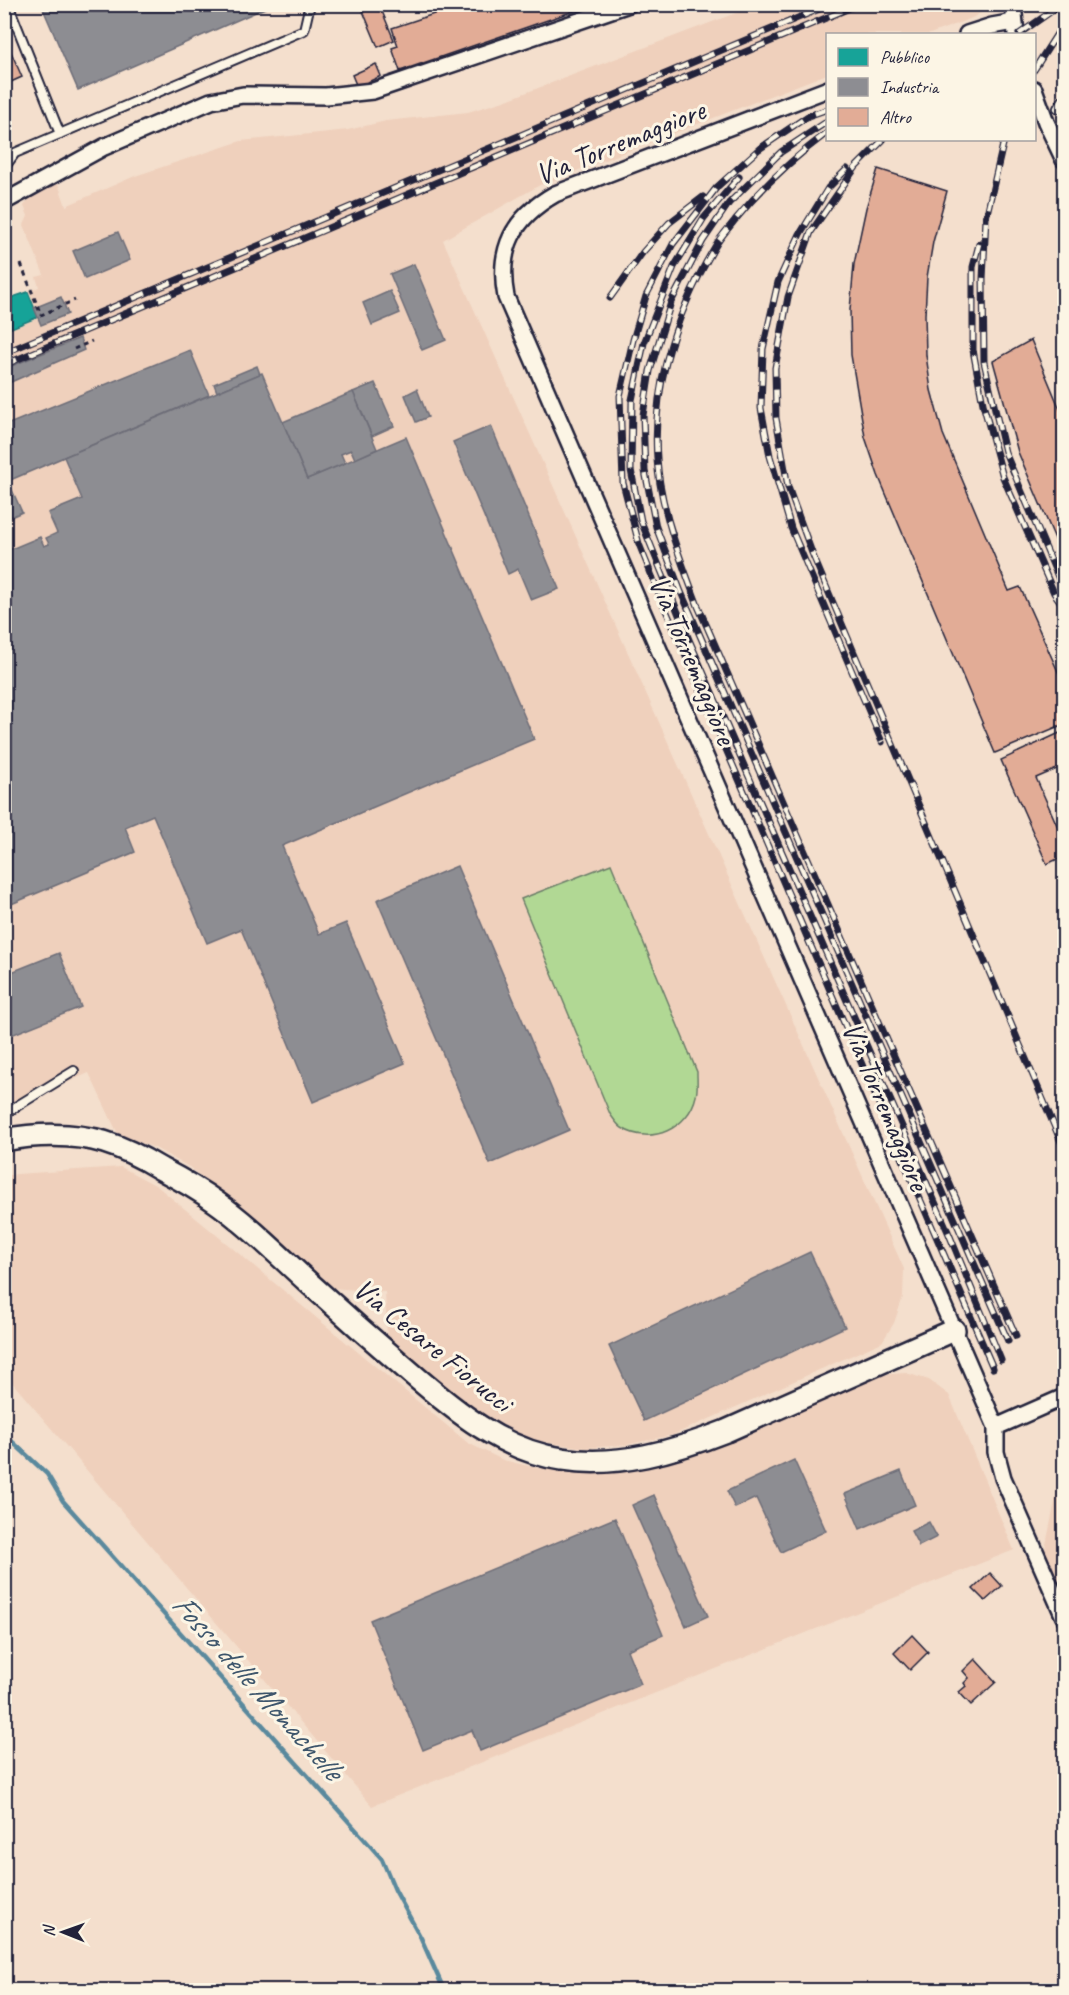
<svg xmlns="http://www.w3.org/2000/svg" width="1069" height="1995" viewBox="0 0 1069 1995" font-family="Caveat,sans-serif">
<rect width="100%" height="100%" fill="#f4dfcd"/>
<filter id="ink" filterUnits="userSpaceOnUse"><feTurbulence type="fractalNoise" baseFrequency=".0167" numOctaves="2"/><feDisplacementMap in="SourceGraphic" scale="12" xChannelSelector="R" yChannelSelector="G"/><feConvolveMatrix kernelMatrix="1 2 1 2 8 2 1 2 1" color-interpolation-filters="sRGB"/></filter>
<g filter="url(#ink)">
<!-- built -->
<g fill="#efd0bc">
<polygon points="757,5 994,5 972,18 930,34 828,34 827,74 540,185 443,240 904,1269 903,1297 894,1323 882,1342 673,1435 626,1445 586,1448 528,1440 487,1421 433,1382 387,1337 385,1292 331,1288 254,1218 189,1167 155,1148 118,1134 89,1073 5,1109 4,300 39,287 36,277 44,275 24,225 28,216 24,206 34,191 56,178 66,206 135,176 241,141 348,130 386,121 468,112 504,101"/>
<polygon points="121,1167 157,1186 468,1443 503,1460 537,1468 580,1470 645,1468 696,1455 878,1375 906,1373 929,1380 949,1395 1014,1550 372,1806 5,1374 4,1176 17,1174"/>
<polygon points="1064,1458 1064,1607 1043,1559"/>
</g>
<!-- green -->
<path fill="#b1d894" stroke="#6a7d68" stroke-width="1.5" d="M611,864L697,1072C697,1080 698,1089 696,1096C689,1128 651,1146 622,1128C617,1125 613,1118 610,1114L521,899Z"/>
<!-- public -->
<polygon fill="#17a398" stroke="#1a7c7c" stroke-width="1.5" points="28,292 38,317 4,331 4,300"/>
<!-- industry -->
<g fill="#8d8d92" stroke="#6d6d78" stroke-width="1.5">
<polygon points="41,4 274,4 78,90"/>
<polygon points="118,232 130,260 85,279 73,251"/>
<polygon points="414,264 446,340 422,350 390,274"/>
<polygon points="390,291 400,313 372,325 363,303"/>
<polygon points="61,297 68,314 41,325 34,308"/>
<polygon points="80,338 84,350 4,385 4,369"/>
<polygon points="190,350 209,395 8,481 22,512 4,520 4,426"/>
<polygon points="257,366 260,374 217,392 214,384"/>
<polygon points="262,373 307,479 406,437 534,739 282,846 319,934 346,923 405,1063 313,1102 241,929 207,943 153,815 125,827 135,852 4,907 4,552 40,537 44,546 49,544 46,538 57,533 48,513 82,499 64,457"/>
<polygon points="375,383 394,426 372,436 353,392"/>
<polygon points="417,389 428,417 416,422 405,395"/>
<polygon points="353,392 377,449 355,459 351,450 341,454 345,463 307,479 283,422"/>
<polygon points="491,426 559,589 531,600 518,569 508,574 453,442"/>
<polygon points="457,866 569,1130 490,1164 377,900"/>
<polygon points="59,953 81,1007 4,1038 4,975"/>
<polygon points="810,1252 845,1327 644,1421 609,1346"/>
<polygon points="794,1460 826,1531 781,1552 756,1498 735,1508 727,1491"/>
<polygon points="901,1471 915,1505 860,1529 845,1494"/>
<polygon points="654,1495 708,1616 686,1626 632,1505"/>
<polygon points="615,1518 663,1635 627,1650 641,1684 480,1751 472,1730 423,1750 370,1620"/>
<polygon points="929,1522 937,1537 919,1546 911,1531"/>
</g>
<g fill="none" stroke-linecap="round" stroke-linejoin="round">
<!-- stream -->
<polyline stroke="#5a899d" stroke-width="4.5" points="4,1434 47,1474 63,1501 382,1859 395,1890 421,1938 444,1990"/>
</g>
<!-- building -->
<g fill="#e2ac96" stroke="#22223b" stroke-width="1.5">
<polygon points="360,4 379,4 394,40 378,47"/>
<polygon points="440,4 497,5 594,4 400,71 392,48 398,46 392,28 443,11"/>
<polygon points="4,36 22,77 4,85"/>
<polygon points="376,64 381,76 357,87 352,75"/>
<polygon points="878,169 947,191 933,242 927,277 925,315 926,355 931,390 943,434 1009,591 1020,587 1064,685 1064,724 995,753 878,475 865,437 851,355 850,310 854,264 866,208"/>
<polygon points="1031,340 1064,419 1064,560 1018,452 993,361"/>
<polygon points="1064,731 1064,766 1036,778 1064,841 1064,856 1047,864 1001,760"/>
<polygon points="990,1573 1002,1586 985,1601 973,1589"/>
<polygon points="912,1635 928,1652 910,1670 894,1653"/>
<polygon points="975,1659 996,1682 971,1705 959,1692 966,1686 964,1683 969,1678 963,1671"/>
</g>
<g fill="none" stroke-linecap="round" stroke-linejoin="round">
<!-- lane casing -->
<g stroke="#22223b" stroke-width="12">
<g id="lane">
<polyline points="8,4 60,134"/>
<polyline points="1058,108 1064,99"/>
<polyline points="4,168 15,153 304,30 310,4"/>
<polyline points="4,1114 74,1071"/>
</g>
</g>
<!-- street casing -->
<g stroke="#22223b" stroke-width="20">
<g id="street">
<polyline points="1013,4 1016,34"/>
<polyline points="967,34 992,26 1014,22"/>
<path d="M828,89L555,194C513,218 497,249 506,297L996,1427V1452L1003,1478L1064,1617"/>
<polyline points="1034,89 1046,122 1064,160"/>
<polyline points="4,202 104,147 211,101 243,95 326,96 373,91 629,4"/>
<polyline points="996,1427 1064,1397"/>
</g>
</g>
<!-- secondary casing -->
<g stroke="#22223b" stroke-width="26">
<path id="secondary" d="M4,1140C35,1134 73,1133 104,1142C124,1148 143,1158 161,1169C180,1179 198,1189 216,1202C249,1225 278,1255 308,1282C342,1313 376,1343 410,1372C454,1410 503,1451 562,1459C617,1468 675,1451 726,1431L954,1330"/>
</g>
<!-- path -->
<g stroke="#22223b" stroke-width="3" stroke-dasharray="4.5 4.5" stroke-linecap="butt">
<polyline points="21,264 41,315 75,300"/>
<polyline points="74,349 92,341"/>
</g>
<!-- lane -->
<use href="#lane" stroke="#fcf5e5" stroke-width="8"/>
<!-- street -->
<use href="#street" stroke="#fcf5e5" stroke-width="15"/>
<!-- secondary -->
<use href="#secondary" stroke="#fcf5e5" stroke-width="21"/>
<!-- rail casing -->
<g stroke="#22223b" stroke-width="7">
<g id="rail">
<polyline points="1019,34 1062,4"/>
<polyline points="1034,70 1064,23"/>
<polyline points="828,109 808,116 759,149 717,187 673,244 646,296 633,340 620,396 623,483 639,544 662,601 993,1368"/>
<polyline points="828,121 781,152 729,203 703,241 671,302 650,371 643,415 645,471 656,527 681,592 1008,1341"/>
<path d="M828,132C792,159 763,186 735,220C729,228 721,236 716,245C673,317 646,400 660,484C667,526 683,566 698,606L1016,1336"/>
<polyline points="883,140 856,167 811,232 788,297 775,368 776,418 788,487 812,553 1064,1149"/>
<polyline points="1004,140 986,218 983,279 984,362 1005,452 1064,591"/>
<polyline points="847,169 828,188 800,234 778,282 763,349 761,408 770,456 791,528 882,742"/>
<polyline points="739,177 704,218 674,267 644,343 632,400 631,470 641,521 690,642 949,1234 1001,1360"/>
<polyline points="979,244 973,267 973,350 983,404 1003,477 1054,593 1064,607"/>
<polyline points="610,298 643,252 669,223 703,197"/>
<polyline points="4,353 831,4"/>
<polyline points="4,365 859,4"/>
</g>
</g>
<!-- rail -->
<use href="#rail" stroke="#fcf5e5" stroke-width="4.5" stroke-dasharray="14" stroke-linecap="butt"/>
</g>
</g>
<g text-anchor="middle" stroke-width="6" stroke-linejoin="round" paint-order="stroke">
<!-- street labels -->
<g font-size="30" fill="#22223b" stroke="#fcf5e5">
<text transform="translate(620 142) rotate(-22)" y="10">Via Torremaggiore</text>
<text transform="translate(693 660) rotate(67)" y="10">Via Torremaggiore</text>
<text transform="translate(886 1106) rotate(67)" y="10">Via Torremaggiore</text>
<text transform="translate(433 1345) rotate(39)" y="10">Via Cesare Fiorucci</text>
</g>
<!-- water labels -->
<g font-size="32" font-style="italic" fill="#3e566c" stroke="#fcf5e5">
<text transform="translate(258 1686) rotate(48)" y="11">Fosso delle Monachelle</text>
</g>
</g>
<!-- margin -->
<rect width="1069" height="1995" fill="none" stroke="#fcf5e5" stroke-width="24"/>
<rect x="12" y="12" width="1045" height="1971" fill="none" stroke="#22223b" stroke-width="2" filter="url(#ink)"/>
<!-- legend -->
<rect x="826" y="33" width="210" height="108" fill="#fcf5e5" stroke="#a5a1a1" stroke-width="1.5"/>
<rect x="838" y="48" width="30" height="18" fill="#17a398" stroke="#a5a1a1" stroke-width="1.5"/>
<text x="880" y="63" font-size="18" fill="#22223b">Pubblico</text>
<rect x="838" y="78" width="30" height="18" fill="#8d8d92" stroke="#a5a1a1" stroke-width="1.5"/>
<text x="880" y="93" font-size="18" fill="#22223b">Industria</text>
<rect x="838" y="108" width="30" height="18" fill="#e2ac96" stroke="#a5a1a1" stroke-width="1.5"/>
<text x="880" y="123" font-size="18" fill="#22223b">Altro</text>
<!-- north arrow -->
<g transform="translate(63 1932) rotate(271)" stroke="#fcf5e5" stroke-width="4.5" paint-order="stroke">
<path d="M0-4.5L10 22L0 15L-10 22Z" fill="#22223b"/>
<text y="-9" font-size="16" font-weight="bold" text-anchor="middle" fill="#22223b">N</text>
</g>
</svg>
